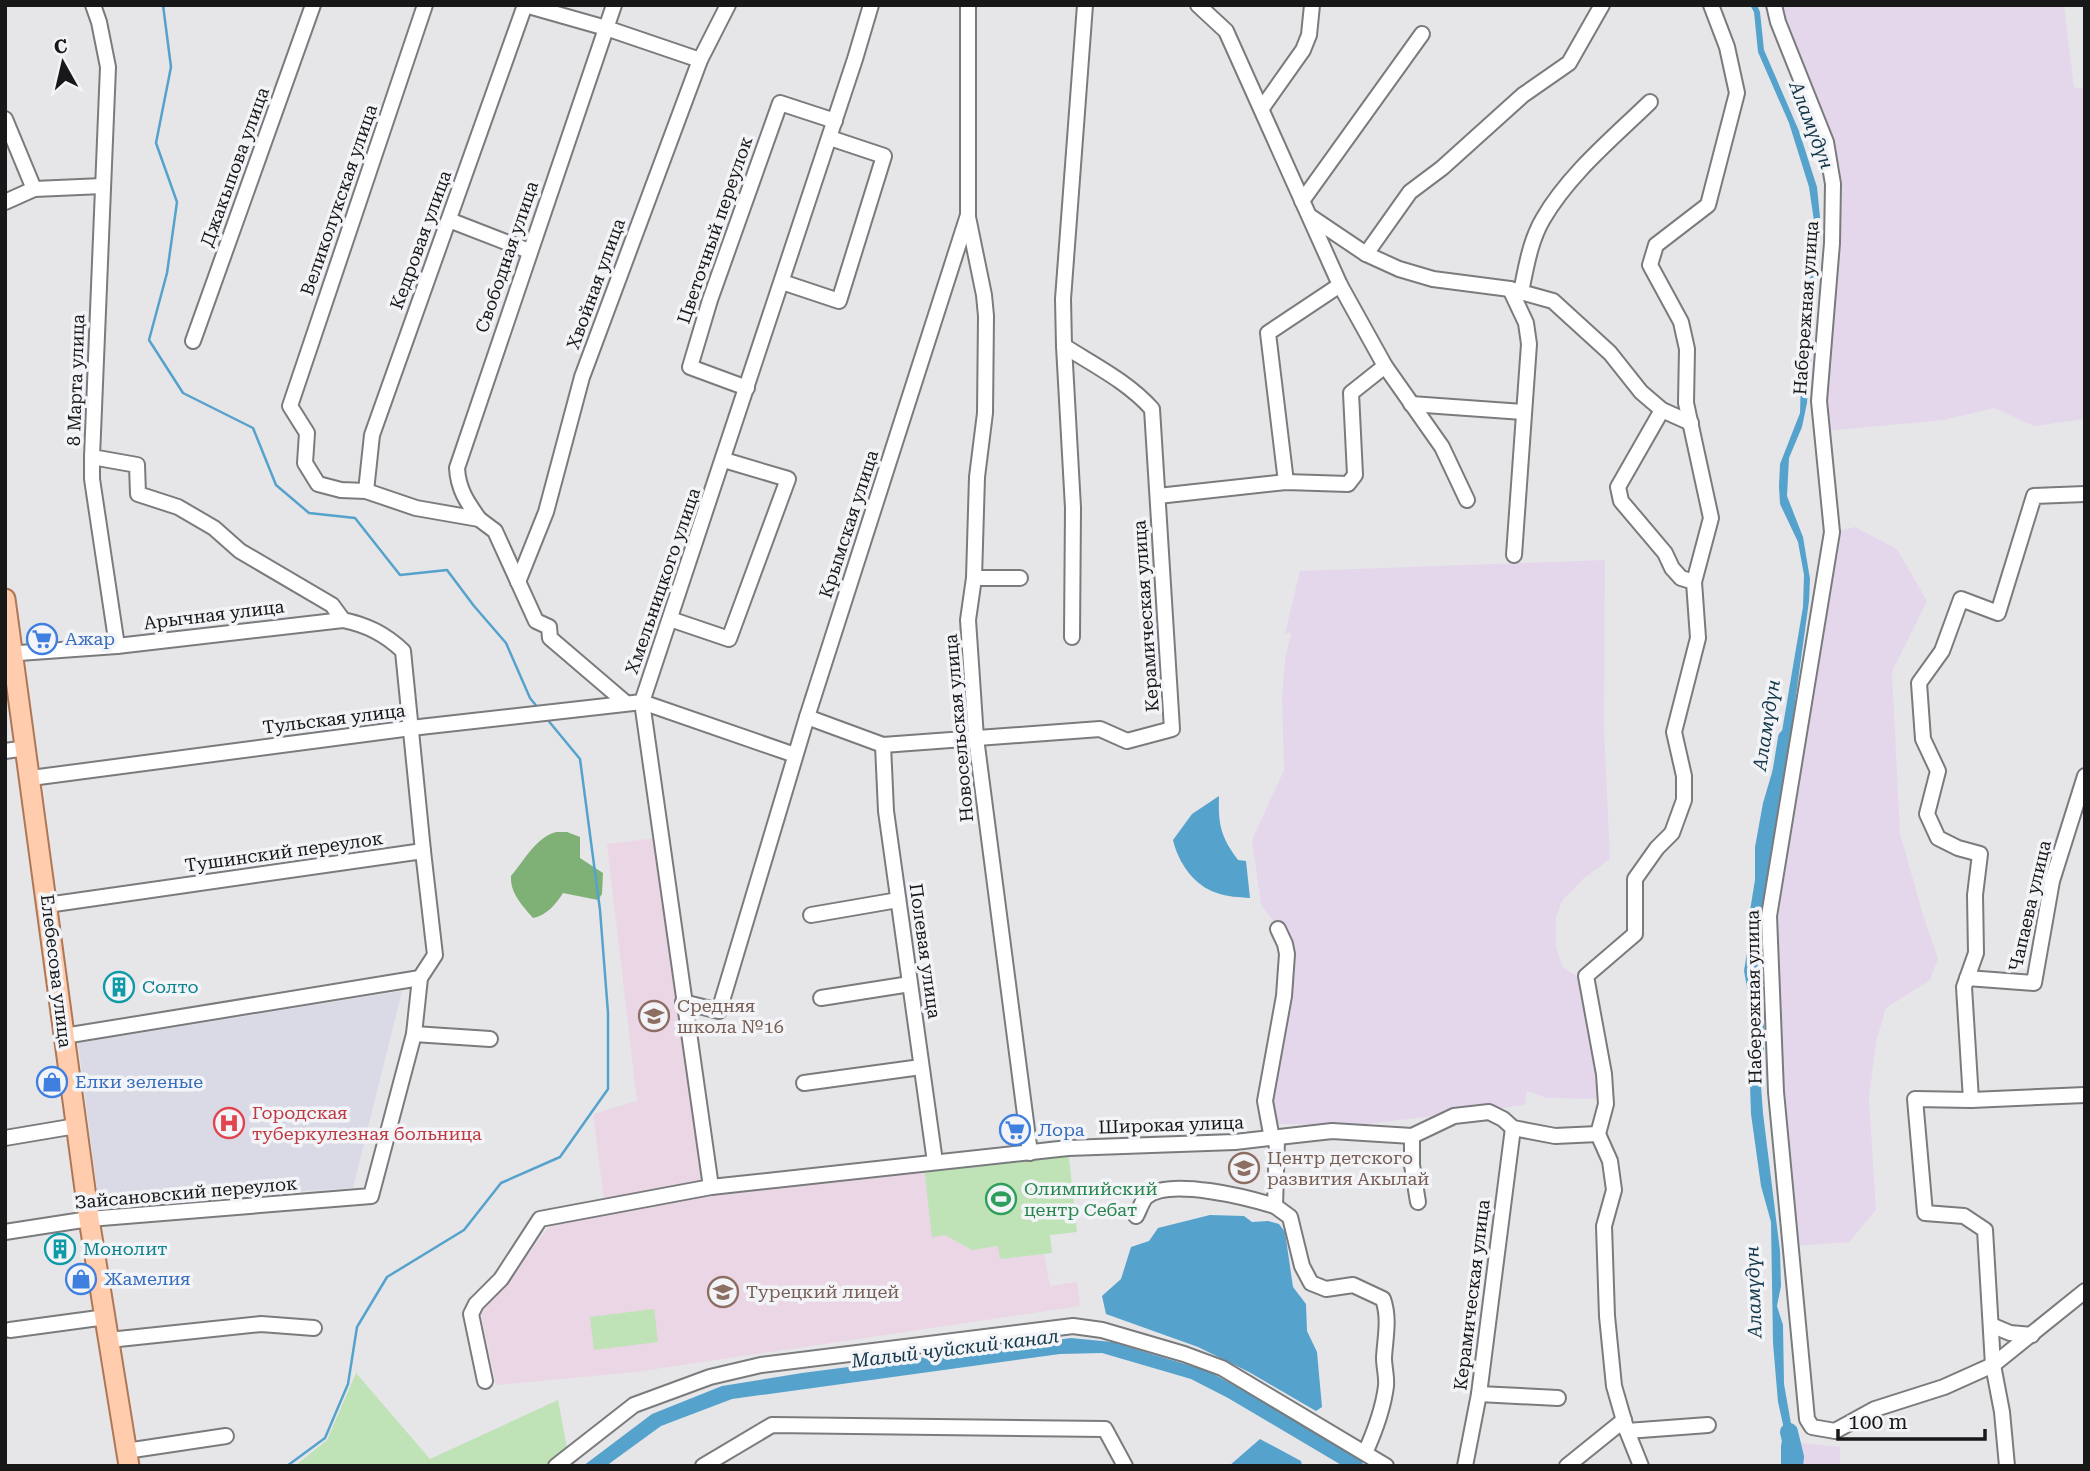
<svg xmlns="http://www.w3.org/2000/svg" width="2090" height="1471" viewBox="0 0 2090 1471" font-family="'Roboto Serif',serif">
<rect width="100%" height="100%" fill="#e6e6e9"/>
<!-- built -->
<polygon fill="#d9dae5" points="402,991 353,1188 99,1204 78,1043"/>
<!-- industrial -->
<g fill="#e5d7eb">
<polygon points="1782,5 2064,5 2074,87 2085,89 2085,419 2034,426 1994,408 1944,420 1825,431 1824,398 1835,215 1808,87"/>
<polygon points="1855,527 1897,549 1927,601 1892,672 1900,833 1923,915 1938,959 1930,980 1886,1008 1876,1042 1869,1098 1876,1210 1849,1242 1796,1246 1784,1156 1773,913 1838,531"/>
<polygon points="1605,560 1604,727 1610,859 1583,879 1562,901 1556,918 1556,948 1563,967 1583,980 1602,1099 1547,1098 1527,1091 1525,1105 1367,1124 1267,1124 1290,942 1261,905 1252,840 1284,770 1282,698 1285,660 1291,633 1285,633 1300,571"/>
<polygon points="1801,1443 1840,1447 1840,1466 1800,1466"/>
</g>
<!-- education -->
<g fill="#ead6e5">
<polygon points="656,838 703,1183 604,1200 593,1114 637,1101 607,844"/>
<polygon points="924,1166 945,1235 972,1250 998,1246 1000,1259 1044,1254 1050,1286 1077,1282 1080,1306 635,1372 496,1385 481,1313 553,1222 703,1195"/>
</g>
<!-- green -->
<g fill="#bfe2b7">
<polygon points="1068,1148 1077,1232 1050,1235 1052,1253 1000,1259 998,1246 972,1250 945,1235 932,1237 924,1166"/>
<polygon points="654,1309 658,1342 594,1350 590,1317"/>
<polygon points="356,1373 430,1459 558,1400 567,1448 545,1466 295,1466 327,1440"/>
</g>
<!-- forest -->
<path fill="#7fb076" d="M556,832H567L580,837V858L603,873L602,894L598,900L563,893C556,904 546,916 533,918C522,905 510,893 511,876C524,861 536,837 556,832Z"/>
<!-- water -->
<g fill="#55a2cc">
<polygon points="1750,5 1757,5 1760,12 1764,50 1799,131 1817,187 1821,227 1807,403 1802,427 1789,458 1787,496 1803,537 1810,579 1809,601 1789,746 1768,811 1756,950 1765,1033 1761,1086 1763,1113 1780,1251 1781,1286 1777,1306 1783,1325 1784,1384 1793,1435 1795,1466 1781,1466 1781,1446 1784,1429 1778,1402 1773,1343 1771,1222 1761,1186 1751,1114 1750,1085 1754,1025 1744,971 1755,901 1755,847 1763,803 1779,749 1803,607 1804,575 1798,542 1780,504 1779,486 1780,464 1800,413 1801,377 1815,228 1809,187 1789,123 1758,52 1754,12"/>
<path d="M1219,796C1218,825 1221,837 1238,860L1246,861L1250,898C1239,897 1227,897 1217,893C1194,886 1178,862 1173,840L1192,814Z"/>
<polygon points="1210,1215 1244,1216 1252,1222 1268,1221 1279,1224 1285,1232 1293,1287 1306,1304 1307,1331 1317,1352 1322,1407 1316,1411 1249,1372 1198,1347 1106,1314 1102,1296 1121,1279 1131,1247 1149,1241 1158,1228"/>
<polygon points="1071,1338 1112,1342 1208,1371 1287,1414 1362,1459 1363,1466 1343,1466 1228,1398 1191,1379 1102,1353 1060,1354 732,1399 661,1426 606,1466 583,1466 652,1414 722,1386 802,1373"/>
<polygon points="1260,1439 1301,1461 1302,1466 1229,1466"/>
</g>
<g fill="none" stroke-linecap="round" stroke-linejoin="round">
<!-- stream -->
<g stroke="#55a2cc" stroke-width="2.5">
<polyline points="163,5 171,67 156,143 177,202 167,273 149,340 183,393 253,428 276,485 309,513 355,518 400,575 447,570 474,606 506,643 530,698 538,708"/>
<polyline points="287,1466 325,1438 348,1384 357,1327 387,1277 464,1230 501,1183 560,1157 608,1089 608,1013 600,910 580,759 547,719"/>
</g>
<!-- river -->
<g stroke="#55a2cc" stroke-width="18">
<polyline points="1757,924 1787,738"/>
<polyline points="1789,1432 1795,1457 1794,1466"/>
</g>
<!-- minor casing -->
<g stroke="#7a7b7d" stroke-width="18">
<g id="minor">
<path d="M93,5L99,22L108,67L92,457L137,465L138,494L178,507L214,528L240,551L332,605L343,620C367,625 385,634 403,651L423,851"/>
<polyline points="425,5 290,406 307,433 305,463 318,484 341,490 366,491 416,508 479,519 495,531 536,621 549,627 550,638 626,703"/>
<polyline points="525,5 606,28 700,60"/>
<polyline points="1198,5 1226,31 1340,285 1385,366 1442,447 1467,500"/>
<polyline points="1774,5 1778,22 1826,142 1833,184 1832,243 1819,401 1832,532 1769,916 1776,1092 1807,1419 1812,1427 1835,1431 1875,1409 1944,1387 1993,1365 2085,1291"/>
<polyline points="1262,108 1303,50 1309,35 1312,5"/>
<polyline points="5,119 34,189"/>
<polyline points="1302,201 1422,34"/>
<polyline points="5,202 34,189 103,186"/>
<polyline points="968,217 984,295 986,316 985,413 977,477 974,578 968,620 976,738 1030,1153"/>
<polyline points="1311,217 1366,254 1399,269 1433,279 1510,289 1553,301 1610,353 1641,392 1662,410 1691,423"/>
<polyline points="449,220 529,251"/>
<polyline points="1366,254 1410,192 1442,168 1523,95 1569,63 1602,5"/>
<polyline points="782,282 839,301 884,156 830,138"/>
<polyline points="1510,289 1526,323 1529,344 1514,555"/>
<path d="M1521,292C1526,268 1530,241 1543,219C1569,174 1613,138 1650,102"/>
<polyline points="193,341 313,5"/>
<polyline points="747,388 690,367 710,300 780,103 835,121"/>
<polyline points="1411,404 1523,412"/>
<polyline points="1662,410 1618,487 1621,501 1665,553 1672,568 1681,578 1694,582"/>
<polyline points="92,457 92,479 117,646"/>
<polyline points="1286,482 1268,333 1340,285"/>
<polyline points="366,491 372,435 525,5"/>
<polyline points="1158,496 1286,482 1348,484 1355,475 1351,393 1385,366"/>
<path d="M479,519C467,502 458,489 457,468L614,5"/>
<polyline points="974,578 1020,578"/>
<polyline points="518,582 546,512 582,377 700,60 728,5"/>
<polyline points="670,619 729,639 788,479 724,460"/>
<polyline points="1072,637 1073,508 1064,346 1063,299 1085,5"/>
<polyline points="5,654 117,646 343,620"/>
<path d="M807,717L883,745L1100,729L1127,741L1172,729L1152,409C1128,382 1094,365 1064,346"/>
<polyline points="883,745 886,811 935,1162"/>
<polyline points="5,751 27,748"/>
<polyline points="31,778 411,728 642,702 795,755"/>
<polyline points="811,915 898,900"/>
<polyline points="1967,978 2034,983 2052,881 2085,776"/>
<polyline points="821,998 910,984"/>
<polyline points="683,1002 719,1011 807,717 968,215 968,5"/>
<polyline points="414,1034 490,1039"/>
<polyline points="64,1036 420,978"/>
<polyline points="804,1083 921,1067"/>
<polyline points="1971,1100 1964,987 1976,953 1975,895 1980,854 1958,848 1938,838 1927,814 1938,771 1923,739 1919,683 1942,651 1961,599 1998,613 2034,496 2085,494"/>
<polyline points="1412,1136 1412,1165 1418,1202"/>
<polyline points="5,1138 76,1126"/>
<polyline points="1272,1139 1265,1101 1284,996 1287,954 1285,944 1278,929"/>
<path d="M1277,1139L1275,1206L1290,1217L1302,1266L1311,1283L1326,1289L1353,1285L1383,1299C1390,1319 1385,1338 1384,1358C1384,1367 1387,1377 1386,1386C1383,1410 1375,1431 1365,1453"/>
<polyline points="711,1187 642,702 855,59 871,5"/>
<path d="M1136,1216C1139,1211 1142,1201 1146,1197C1169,1177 1249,1198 1275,1206"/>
<polyline points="5,1232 89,1219 371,1196 414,1034 420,978 435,955 423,851 47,905"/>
<polyline points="1991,1325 2010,1333 2032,1335"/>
<polyline points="10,1330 106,1317"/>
<polyline points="109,1340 261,1324 314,1328"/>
<polyline points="485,1381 471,1314 476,1304 501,1279 540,1219 711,1187 1068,1148 1235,1142 1332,1131 1412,1136 1454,1116 1489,1112 1503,1119 1513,1128 1555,1136 1598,1134"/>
<polyline points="1479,1394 1558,1398"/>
<polyline points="1627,1431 1708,1425"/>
<polyline points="126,1451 226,1436"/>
<polyline points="556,1466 634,1405 710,1377 761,1365 1073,1326 1102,1330 1184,1354 1222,1368 1386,1466"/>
<polyline points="703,1466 772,1425 1105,1429 1125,1466"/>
<polyline points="1465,1466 1479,1394 1513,1128"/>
<polyline points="1567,1466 1624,1420"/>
<polyline points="1641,1466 1627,1431 1614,1386 1607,1316 1604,1226 1614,1190 1610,1161 1598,1134 1606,1104 1604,1074 1586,976 1635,934 1635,879 1657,848 1672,833 1684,800 1684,776 1674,732 1698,638 1694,582 1711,518 1686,403 1687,349 1681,322 1650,265 1656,245 1708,205 1737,93 1727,47 1711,5"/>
<polyline points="2007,1466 2002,1412 1993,1365 1985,1230 1964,1216 1925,1213 1915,1099 1971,1100 2085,1095"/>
</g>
</g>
<!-- major casing -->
<g stroke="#ae7755" stroke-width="23">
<polyline id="major" points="5,599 89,1219 129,1466"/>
</g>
<!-- minor -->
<use href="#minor" stroke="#fff" stroke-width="14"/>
<!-- major -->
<use href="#major" stroke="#ffccad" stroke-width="19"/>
</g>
<!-- icons -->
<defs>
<g id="supermarket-ring" transform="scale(1.575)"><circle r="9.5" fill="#f3f4f7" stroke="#3f7fe0" stroke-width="1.5"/><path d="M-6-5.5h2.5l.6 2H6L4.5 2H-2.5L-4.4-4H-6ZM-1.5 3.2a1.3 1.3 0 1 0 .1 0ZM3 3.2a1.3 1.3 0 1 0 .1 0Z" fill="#3f7fe0"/></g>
<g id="building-ring" transform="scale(1.575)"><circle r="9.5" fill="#f3f4f7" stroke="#0f9aa8" stroke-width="1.5"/><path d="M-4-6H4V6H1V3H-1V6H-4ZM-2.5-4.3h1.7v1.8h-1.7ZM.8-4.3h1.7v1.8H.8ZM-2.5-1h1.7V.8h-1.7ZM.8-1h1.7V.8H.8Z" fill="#0f9aa8"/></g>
<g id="school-ring" transform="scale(1.575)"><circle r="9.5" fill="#f3f4f7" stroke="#8d6e63" stroke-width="1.5"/><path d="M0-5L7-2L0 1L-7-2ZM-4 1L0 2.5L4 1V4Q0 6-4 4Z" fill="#8d6e63"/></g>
<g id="shop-ring" transform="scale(1.575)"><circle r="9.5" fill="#f3f4f7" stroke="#3f7fe0" stroke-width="1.5"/><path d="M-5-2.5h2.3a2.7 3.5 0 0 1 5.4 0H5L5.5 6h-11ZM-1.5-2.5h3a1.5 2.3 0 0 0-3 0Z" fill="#3f7fe0"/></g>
<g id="hospital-ring" transform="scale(1.575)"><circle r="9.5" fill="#f3f4f7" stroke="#e0444e" stroke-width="1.5"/><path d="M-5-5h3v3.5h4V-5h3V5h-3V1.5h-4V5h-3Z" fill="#e0444e"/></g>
<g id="stadium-ring" transform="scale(1.575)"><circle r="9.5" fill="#f3f4f7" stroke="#2e9e5b" stroke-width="1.5"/><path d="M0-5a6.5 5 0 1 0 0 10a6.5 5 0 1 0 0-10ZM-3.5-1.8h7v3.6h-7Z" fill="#2e9e5b"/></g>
</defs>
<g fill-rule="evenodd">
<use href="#supermarket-ring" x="42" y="639"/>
<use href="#building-ring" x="119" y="987"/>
<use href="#school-ring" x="654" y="1016"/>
<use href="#shop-ring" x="52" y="1082"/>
<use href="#hospital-ring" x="229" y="1123"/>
<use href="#supermarket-ring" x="1015" y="1130"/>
<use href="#school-ring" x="1244" y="1168"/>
<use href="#stadium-ring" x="1001" y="1199"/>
<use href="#building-ring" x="60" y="1249"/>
<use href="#shop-ring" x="81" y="1279"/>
<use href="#school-ring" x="723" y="1292"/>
</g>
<g text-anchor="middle" stroke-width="7" stroke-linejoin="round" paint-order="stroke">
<!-- street labels -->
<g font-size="18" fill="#181819" stroke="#f3f4f7">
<text transform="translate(235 167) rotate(-70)" y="6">Джакыпова улица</text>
<text transform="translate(339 200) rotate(-71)" y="6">Великолукская улица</text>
<text transform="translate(715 230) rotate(-71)" y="6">Цветочный переулок</text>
<text transform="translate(421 240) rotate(-70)" y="6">Кедровая улица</text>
<text transform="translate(507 257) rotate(-71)" y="6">Свободная улица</text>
<text transform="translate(596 284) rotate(-70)" y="6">Хвойная улица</text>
<text transform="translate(1806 308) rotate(-86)" y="6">Набережная улица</text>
<text transform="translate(76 380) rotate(-88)" y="6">8 Марта улица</text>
<text transform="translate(849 524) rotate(-72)" y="6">Крымская улица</text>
<text transform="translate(663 581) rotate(-71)" y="6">Хмельницкого улица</text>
<text transform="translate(214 615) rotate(-7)" y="6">Арычная улица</text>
<text transform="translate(1146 616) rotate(-94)" y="6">Керамическая улица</text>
<text transform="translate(334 719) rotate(-7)" y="6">Тульская улица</text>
<text transform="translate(959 728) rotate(-95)" y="6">Новосельская улица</text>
<text transform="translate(284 852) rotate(-8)" y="6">Тушинский переулок</text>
<text transform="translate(2030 906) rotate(-77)" y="6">Чапаева улица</text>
<text transform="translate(925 951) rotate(82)" y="6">Полевая улица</text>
<text transform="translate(56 971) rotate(83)" y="6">Елебесова улица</text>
<text transform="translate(1754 997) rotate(-91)" y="6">Набережная улица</text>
<text transform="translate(1171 1125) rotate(-2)" y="6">Широкая улица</text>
<text transform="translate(186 1193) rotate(-5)" y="6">Зайсановский переулок</text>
<text transform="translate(1472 1295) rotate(-83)" y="6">Керамическая улица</text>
</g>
<!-- shop labels -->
<g font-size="18" fill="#366cbe" stroke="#f3f4f7" text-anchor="start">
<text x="65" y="645">Ажар</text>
<text x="75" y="1088">Елки зеленые</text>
<text x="1038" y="1136">Лора</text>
<text x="104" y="1285">Жамелия</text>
</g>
<!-- culture labels -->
<g font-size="18" fill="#0d838f" stroke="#f3f4f7" text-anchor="start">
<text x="142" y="993">Солто</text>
<text x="83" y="1255">Монолит</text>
</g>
<!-- education labels -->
<g font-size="18" fill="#785e54" stroke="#f3f4f7" text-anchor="start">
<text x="677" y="1012">Средняя<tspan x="677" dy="21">школа №16</tspan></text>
<text x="1267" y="1164">Центр детского<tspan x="1267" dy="21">развития Акылай</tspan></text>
<text x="746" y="1298">Турецкий лицей</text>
</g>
<!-- health labels -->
<g font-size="18" fill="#be3a42" stroke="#f3f4f7" text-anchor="start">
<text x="252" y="1119">Городская<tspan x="252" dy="21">туберкулезная больница</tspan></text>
</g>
<!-- leisure labels -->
<g font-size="18" fill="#27864d" stroke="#f3f4f7" text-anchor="start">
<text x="1024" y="1195">Олимпийский<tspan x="1024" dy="21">центр Себат</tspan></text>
</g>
<!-- water labels -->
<g font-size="19" font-style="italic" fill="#133648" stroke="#f3f4f7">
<text transform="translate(1812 125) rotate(69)" y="7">Аламүдүн</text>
<text transform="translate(1766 725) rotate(-81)" y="7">Аламүдүн</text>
<text transform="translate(1753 1292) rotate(-92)" y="7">Аламүдүн</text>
<text transform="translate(955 1348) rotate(-7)" y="7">Малый чуйский канал</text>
</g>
</g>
<!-- border -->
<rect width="2090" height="1471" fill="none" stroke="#181819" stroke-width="14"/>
<!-- north arrow -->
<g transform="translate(63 63) rotate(352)" stroke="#f3f4f7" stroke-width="5" paint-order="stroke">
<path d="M0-5L12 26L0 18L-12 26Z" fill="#181819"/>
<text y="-10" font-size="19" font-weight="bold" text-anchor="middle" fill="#181819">С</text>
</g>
<!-- scale -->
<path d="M1838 1429v10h147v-10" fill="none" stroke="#181819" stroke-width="3.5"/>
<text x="1848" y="1429" font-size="21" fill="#181819" stroke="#f3f4f7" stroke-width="5" paint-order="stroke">100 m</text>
</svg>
